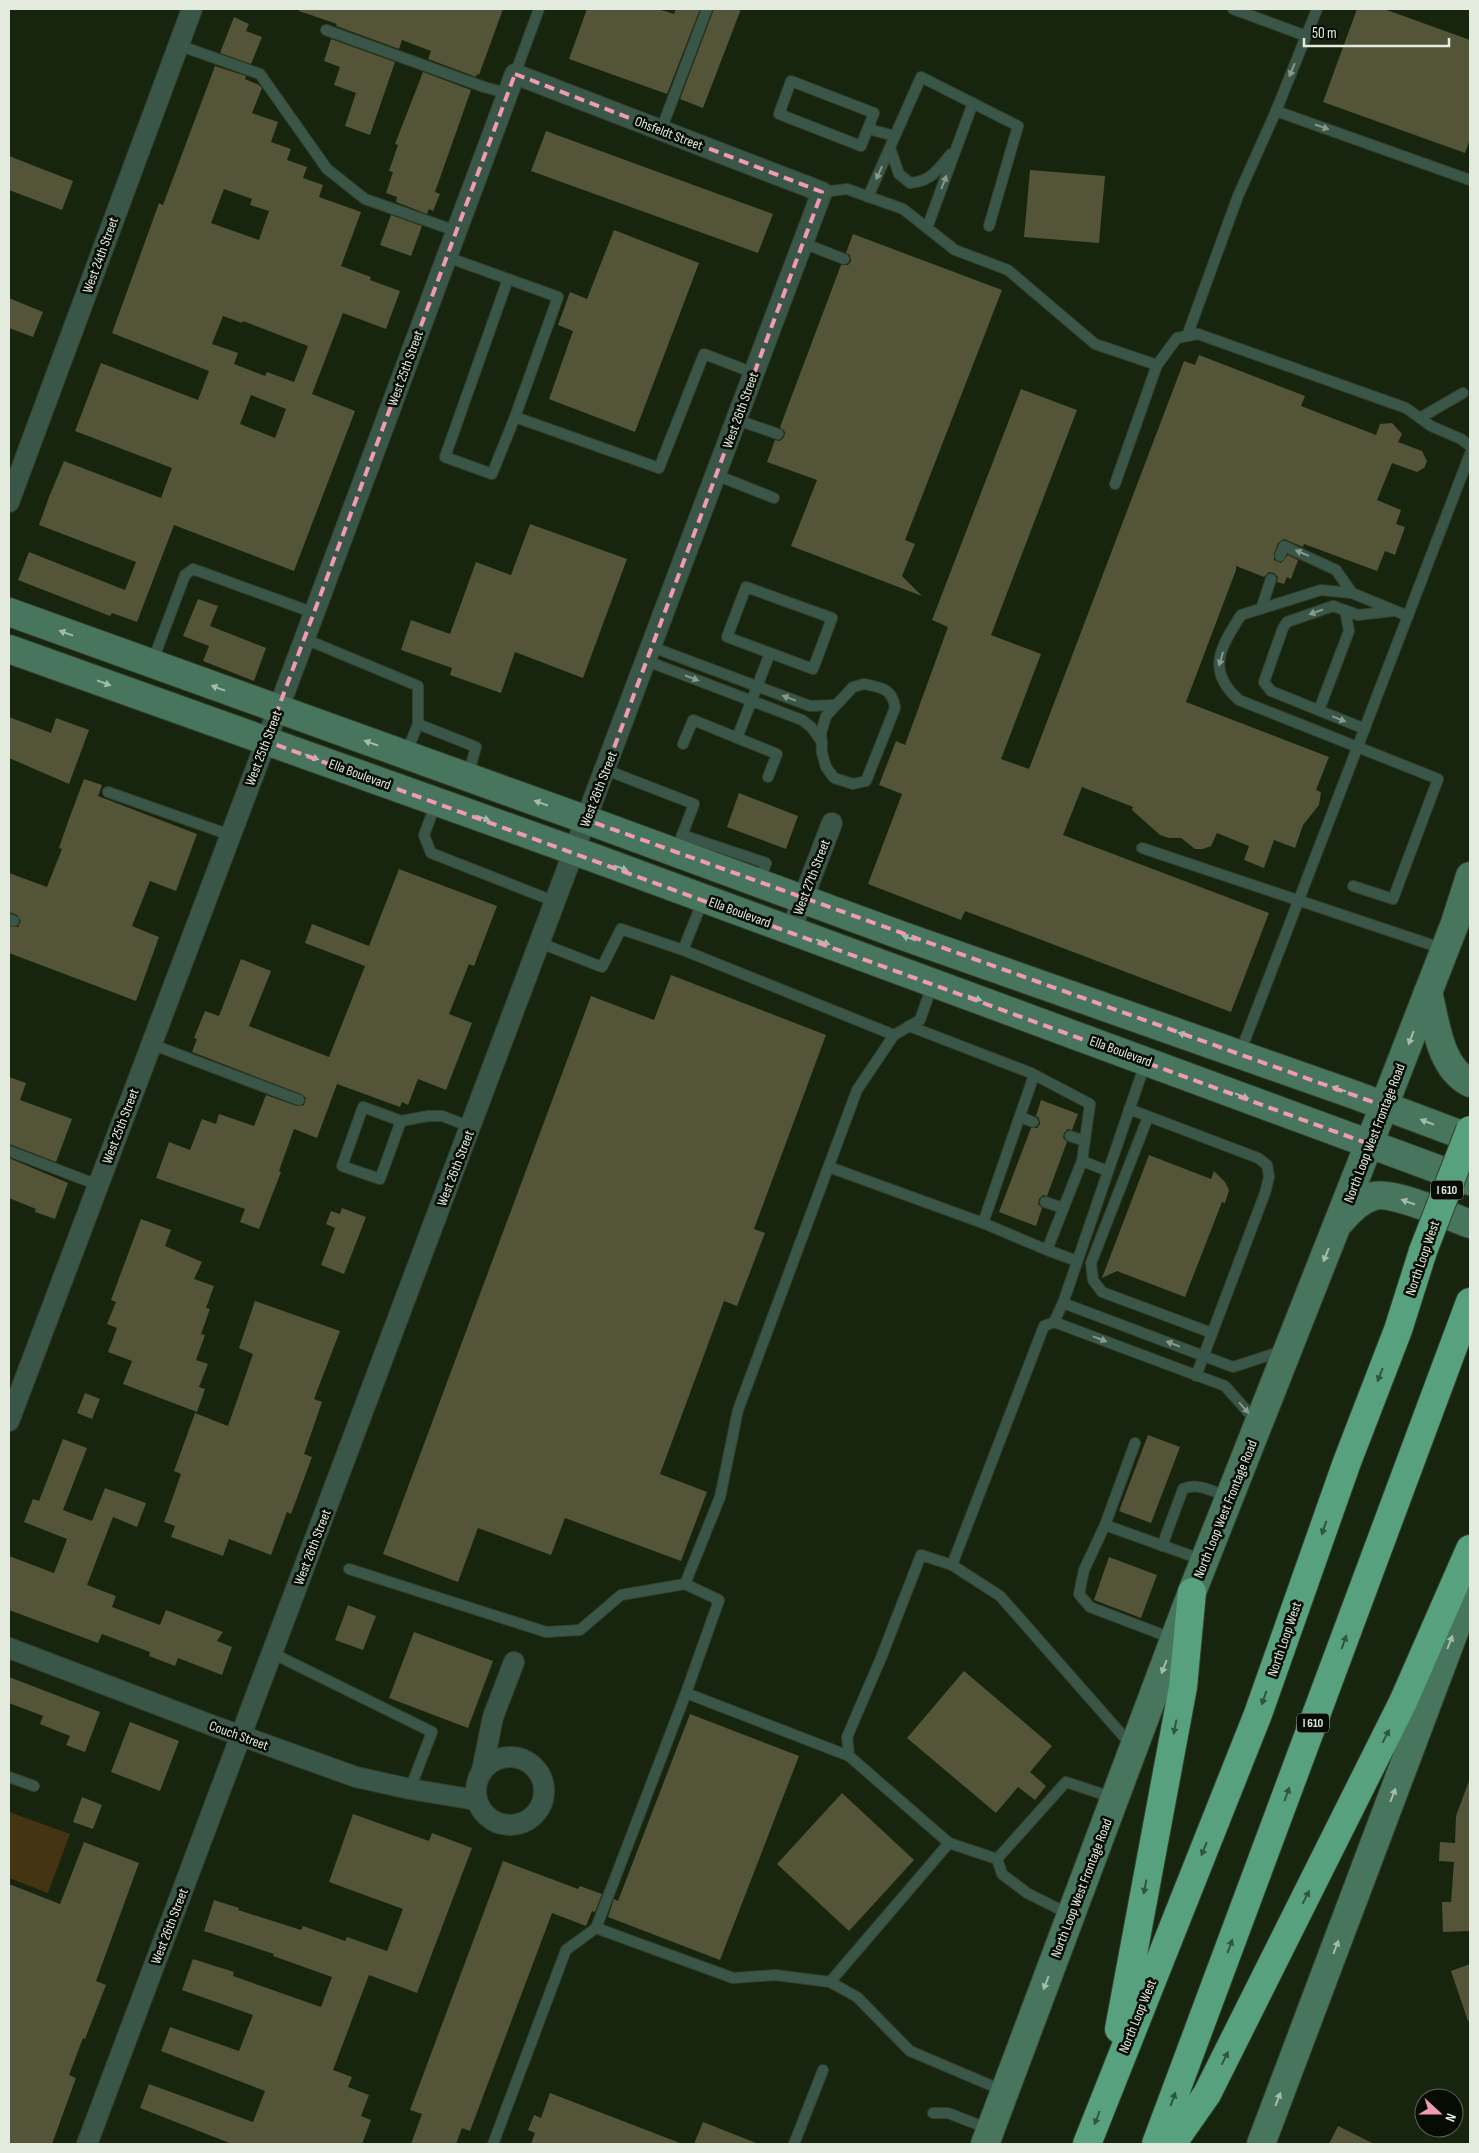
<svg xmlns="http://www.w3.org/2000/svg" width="1479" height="2153" viewBox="0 0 1479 2153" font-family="'Sofia Sans Condensed',sans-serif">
<rect width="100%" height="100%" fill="#17250f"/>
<!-- green -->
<polygon fill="#453411" points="9,1812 70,1834 48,1893 9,1878"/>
<!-- building -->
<g fill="#535438" fill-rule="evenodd">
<polygon points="300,9 503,9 479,75 477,74 476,77 428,59 431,51 402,40 399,49 336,26 337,24 299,11"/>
<polygon points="587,9 658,9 674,14 676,9 700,9 667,94 569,59"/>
<polygon points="714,9 741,9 703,108 680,99"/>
<polygon points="1357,9 1384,9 1470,40 1470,139 1465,153 1323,102"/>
<polygon points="234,17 249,24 246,31 262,37 251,64 220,53"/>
<polygon points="331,39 395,62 370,135 345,126 356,93 334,85 340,67 324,61"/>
<path d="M215,66L246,76L245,79L259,85L262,88L252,113L278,122L271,142L291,149L287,160L307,167L303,178L323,185L319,197L361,212L341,266L371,277L370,280L400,291L386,329L343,313L312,394L355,411L294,571L174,525L137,622L112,613L110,616L18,580L29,552L125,590L136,562L39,525L49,497L64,461L161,498L172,468L75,431L101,363L198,400L209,371L112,333L159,203L163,205ZM224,189L252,199L250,205L269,211L259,240L211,223ZM223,316L242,323L243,321L308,346L294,382L267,372L265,376L234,364L238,353L212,344ZM251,395L286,409L275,438L240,424Z"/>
<polygon points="423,72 471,90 435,192 440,194 433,211 429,209 427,214 396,202 397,197 386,193 393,172 389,171 398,145 395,144"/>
<polygon points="546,131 773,214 758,253 531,171"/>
<polygon points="9,156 73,181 62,210 9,190"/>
<polygon points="1030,170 1105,176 1099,243 1024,237"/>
<polygon points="391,215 422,226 411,256 380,245"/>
<polygon points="614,230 699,263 635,432 549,399 573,331 558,325 570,292 587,299"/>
<polygon points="853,234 1002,290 905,540 915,544 902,576 922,596 791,546 817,480 767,462 775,440 780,441 784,437 785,432 780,427 841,265 848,265 851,261 850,255 846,253"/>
<polygon points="9,298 43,312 33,337 9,328"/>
<polygon points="1199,355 1305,396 1301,406 1376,435 1380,424 1392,423 1402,434 1398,442 1422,451 1427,461 1424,468 1417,472 1392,463 1377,500 1401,510 1396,524 1405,527 1395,555 1385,551 1377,571 1304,544 1303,547 1284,539 1278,543 1274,554 1274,560 1281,563 1288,555 1298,560 1291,579 1287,577 1284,584 1277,582 1278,577 1274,573 1269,572 1264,577 1236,566 1236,570 1186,702 1329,757 1316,790 1321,792 1319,805 1303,825 1295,848 1274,840 1264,868 1244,860 1249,846 1217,833 1211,846 1203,849 1195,849 1181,838 1169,838 1160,835 1132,810 1133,807 1082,787 1063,835 1269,913 1231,1012 965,911 961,920 868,884 902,794 879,785 896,741 905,745 948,627 932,620 1021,389 1077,410 991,635 1041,654 1001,759 1029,769 1184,361 1195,365"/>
<polygon points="530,524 627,559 583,678 515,652 501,693 450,675 452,668 401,650 411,620 450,634 476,562 511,575"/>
<polygon points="198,599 218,606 210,626 266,648 254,681 203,661 209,646 183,636"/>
<polygon points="9,717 51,733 56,718 89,730 69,784 9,758"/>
<polygon points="84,779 102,785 98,796 197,834 176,891 150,881 132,926 159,937 136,1001 9,953 9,926 18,927 21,921 17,915 9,912 9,873 47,887 62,849 59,848 69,819"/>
<polygon points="739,793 798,816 786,849 727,827"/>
<polygon points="399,869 497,906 474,966 469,964 449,1014 472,1023 446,1090 418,1079 408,1105 402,1102 400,1107 337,1084 317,1138 294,1129 279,1171 281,1172 259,1229 240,1222 245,1209 156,1178 169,1142 190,1150 202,1119 216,1124 219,1114 254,1126 266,1095 297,1106 304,1105 306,1098 301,1094 192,1052 197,1039 194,1038 205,1011 219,1016 241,959 271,971 249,1026 329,1057 365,966 305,943 312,924 369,946"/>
<polygon points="671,975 826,1035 754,1229 765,1233 737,1306 724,1301 660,1474 707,1492 681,1561 565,1518 551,1555 478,1528 458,1582 383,1554 591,996 654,1020"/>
<polygon points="9,1077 26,1083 20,1100 72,1119 56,1162 9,1144"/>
<polygon points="1041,1100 1078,1114 1072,1130 1068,1129 1064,1133 1063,1138 1067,1142 1047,1196 1043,1195 1039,1199 1038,1204 1042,1208 1036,1226 999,1212 1031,1128 1037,1128 1040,1124 1039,1118 1036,1116"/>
<polygon points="1149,1155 1211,1179 1214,1171 1225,1182 1229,1190 1225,1203 1222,1202 1185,1297 1117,1271 1102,1278"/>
<polygon points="9,1158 68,1183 55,1219 35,1212 36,1209 9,1198"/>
<polygon points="342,1208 366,1217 344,1274 321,1265 335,1228 326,1224 331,1211 340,1214"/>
<polygon points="141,1219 171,1230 165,1246 202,1262 194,1279 214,1286 206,1308 210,1309 201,1334 205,1335 196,1360 208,1364 199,1387 205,1389 197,1412 123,1384 132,1361 108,1352 117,1328 107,1324 116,1302 111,1300"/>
<polygon points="255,1301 340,1331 314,1399 322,1402 304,1454 312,1457 291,1514 287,1512 271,1555 229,1539 223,1556 171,1537 175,1526 164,1522 181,1474 174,1471 195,1413 228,1426 253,1354 239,1348"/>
<polygon points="85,1393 100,1399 92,1419 77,1413"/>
<polygon points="1148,1435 1180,1447 1151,1523 1119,1511"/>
<polygon points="63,1439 87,1448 63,1510 92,1521 105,1488 146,1503 137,1527 113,1517 87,1585 116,1596 112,1607 160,1625 166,1610 223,1632 217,1641 232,1647 222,1675 178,1658 175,1666 149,1656 150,1652 102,1634 98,1643 9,1610 9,1556 54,1573 67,1539 24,1522 33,1499 39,1501"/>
<polygon points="1109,1557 1157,1575 1141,1618 1094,1600"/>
<polygon points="348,1605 376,1616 363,1650 335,1640"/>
<polygon points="414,1632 493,1661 468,1728 389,1698"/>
<polygon points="964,1671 1052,1746 1030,1772 1046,1786 1035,1800 1018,1787 996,1813 907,1738"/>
<polygon points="9,1677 100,1712 85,1752 66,1745 70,1736 40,1724 43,1716 9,1703"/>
<polygon points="690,1714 799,1756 720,1960 608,1917 614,1899 618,1901"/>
<polygon points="130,1722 179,1741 160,1791 111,1772"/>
<polygon points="1469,1781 1470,1931 1443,1932 1442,1902 1451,1902 1454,1862 1439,1861 1440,1842 1455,1843 1456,1816"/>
<polygon points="842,1793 914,1860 849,1931 777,1864"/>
<polygon points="82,1797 102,1805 93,1829 73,1822"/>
<polygon points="353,1814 429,1841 432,1833 472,1848 417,1993 369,1975 361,1996 333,2070 352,2077 348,2087 369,2095 361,2116 371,2120 362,2144 232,2144 140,2108 149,2084 253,2122 265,2091 161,2051 170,2027 239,2051 253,2015 182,1990 193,1959 234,1972 233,1976 321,2007 332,1977 273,1956 274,1954 204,1931 214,1900 239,1908 238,1910 301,1930 303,1926 345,1941 347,1937 387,1951 403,1909 329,1882"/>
<polygon points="84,1842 139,1863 96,1981 106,1985 85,2039 83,2038 69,2075 76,2078 52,2144 9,2144 9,1884 60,1904"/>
<polygon points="503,1861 578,1889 580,1886 602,1894 595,1912 592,1911 586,1926 552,1913 470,2131 462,2128 456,2144 411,2144 422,2114 410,2110"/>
<polygon points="1470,1964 1470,2020 1468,2021 1451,1971"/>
<polygon points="550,2093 680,2143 679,2144 531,2144 535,2133 528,2130 534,2115 541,2118"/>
<polygon points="703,2122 756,2143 756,2144 694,2144"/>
<polygon points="1338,2126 1374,2144 1329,2144"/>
</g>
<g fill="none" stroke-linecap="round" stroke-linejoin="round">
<!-- service casing -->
<g stroke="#33412c" stroke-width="12">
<g id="service">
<polyline points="1233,9 1306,36"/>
<polyline points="326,30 484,87 507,93"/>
<polyline points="178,45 260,74 327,169 365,199 456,231"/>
<polyline points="515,74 539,9"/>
<polygon points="791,81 874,113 861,146 779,114"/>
<polyline points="1276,111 1470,180"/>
<polyline points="868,129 895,136"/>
<polyline points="661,130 707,9"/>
<path d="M890,148L899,174L910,183C932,181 937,170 951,154"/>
<polyline points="822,192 847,189 903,209 955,250 1008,270 1095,344 1157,365"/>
<polyline points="868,197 921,77 1018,126 989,226"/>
<polyline points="927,228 973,103"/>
<polyline points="803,243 844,259"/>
<polyline points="447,257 558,297 515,417 659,468 704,354 754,373"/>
<polyline points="508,279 445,457 492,474 515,417"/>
<polyline points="1187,336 1238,196 1276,111 1317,9"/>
<polyline points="1420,418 1463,393"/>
<polyline points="737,420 778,434"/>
<polyline points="716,475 774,498"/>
<polyline points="1115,484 1157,365 1177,338 1198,334 1406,408 1431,426 1461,439 1470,446"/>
<polyline points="1280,556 1284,546 1336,570 1352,593"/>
<polygon points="746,587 832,618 813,669 727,637"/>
<polyline points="1261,609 1271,579"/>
<polyline points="305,639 418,686 418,724"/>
<polyline points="652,647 810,706 836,705"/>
<polyline points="647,661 802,720 811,727 822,742"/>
<polyline points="152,663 185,575 193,569 314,613"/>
<path d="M864,684C881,687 893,689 895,708L866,781L853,784L834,778L826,767L822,753L821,733L826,716L853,687Z"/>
<polyline points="1319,710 1349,631 1345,610"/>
<polyline points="1365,729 1271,691 1264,682 1283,628 1287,622 1333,606 1358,615 1393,611"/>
<polyline points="737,738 770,653"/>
<polyline points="683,744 693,720 777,754 768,777"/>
<polyline points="406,754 418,724 476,747 468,776"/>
<polyline points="606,770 694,804 676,851"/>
<polyline points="108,792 230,835"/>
<polyline points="436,803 424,835 431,853 556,902"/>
<polyline points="682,835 766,863 759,883"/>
<polyline points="1142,848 1444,949"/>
<path d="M1353,886L1393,899L1438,779L1239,700C1205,670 1221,647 1241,615L1321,590L1352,593L1408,616"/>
<polyline points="9,919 14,921"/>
<polyline points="540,943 602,967 621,929 683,950 703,900"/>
<polyline points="683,950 894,1035"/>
<polyline points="909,1026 1031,1073 1090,1104 1082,1161 1108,1171"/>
<polyline points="151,1044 299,1100"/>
<polyline points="1240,1053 1470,454"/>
<polyline points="1034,1075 983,1223 1047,1250"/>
<polyline points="1129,1109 1258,1158 1267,1165 1269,1177 1265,1193 1196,1376"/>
<polyline points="1020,1117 1033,1122"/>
<polyline points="1148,1117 1091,1263 1093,1280 1102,1292 1212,1333"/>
<polyline points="401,1121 380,1179 342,1166 363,1107 401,1121 428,1116 442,1116 471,1127"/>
<polyline points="1070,1136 1085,1141"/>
<polyline points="9,1151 98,1185"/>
<polyline points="829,1167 983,1223"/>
<polyline points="1045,1202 1063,1208"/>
<polyline points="1077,1261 1047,1250 1082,1161"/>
<polyline points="1063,1303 1233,1367 1282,1351"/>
<polyline points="1054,1322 1063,1303 1146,1061"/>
<polyline points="1105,1525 1135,1443"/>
<path d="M1162,1546L1183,1489C1198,1482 1214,1492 1229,1497"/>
<polyline points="349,1569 546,1632 580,1630 621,1595 685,1584"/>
<polyline points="1174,1639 1090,1607 1079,1594 1084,1570 1105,1525 1203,1560"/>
<polyline points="272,1653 432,1732 410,1789"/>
<polyline points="686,1693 719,1600 685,1584 720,1497 738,1410 857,1090 894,1035 920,1020 933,983"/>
<polyline points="1132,1746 1000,1596 952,1565 1044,1326 1054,1322 1225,1386 1256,1421"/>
<polyline points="849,1756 847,1737 881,1658 921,1555 952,1565"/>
<polyline points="9,1777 34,1786"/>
<polyline points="949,1843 997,1859"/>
<polyline points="997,1859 1066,1782 1114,1798"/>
<polyline points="997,1859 1002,1874 1027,1893 1071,1915"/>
<polyline points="830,1982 775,1975 733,1978 596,1928 686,1693 849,1756 949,1843 830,1982 857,1997 910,2051 1004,2091"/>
<polyline points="933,2113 948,2113 989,2129"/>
<polyline points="493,2144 566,1950 596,1928"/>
<polyline points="794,2144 823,2070"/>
</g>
</g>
<!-- minor casing -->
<g stroke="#33412c" stroke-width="22">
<g id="minor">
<polyline points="9,502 192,9"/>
<polyline points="791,930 832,823"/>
<polyline points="9,1421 278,710 515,74 822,192 87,2144"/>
<polyline points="9,1648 211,1725 356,1777 410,1789 476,1800"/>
<circle cx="510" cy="1791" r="34"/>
<polyline points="482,1771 493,1717 514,1662"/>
</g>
</g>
<!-- secondary casing -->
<g stroke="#33412c" stroke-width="30">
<g id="secondary">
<polyline points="9,612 587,820 903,936 1355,1095 1470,1138"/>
<polyline points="9,649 597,859 1470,1181"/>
<path d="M1428,992C1436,1023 1439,1067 1470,1083"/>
<path d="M1341,1221C1350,1210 1360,1200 1374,1196C1393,1191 1449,1216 1470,1224"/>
<polyline points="985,2144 1192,1592 1384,1106 1455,923 1470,876"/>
<polyline points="1261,2144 1470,1590"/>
</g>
</g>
<!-- motorway casing -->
<g stroke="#33412c" stroke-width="30">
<g id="motorway">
<polyline points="1119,2029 1183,1687 1192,1592"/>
<polyline points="1087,2144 1258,1714 1347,1462 1398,1330 1423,1251"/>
<polyline points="1156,2144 1470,1302"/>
<polyline points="1172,2144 1207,2094 1403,1702 1470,1549"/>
</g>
</g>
<!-- service -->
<use href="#service" stroke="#3a5648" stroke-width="10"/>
<!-- minor -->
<use href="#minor" stroke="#3a5648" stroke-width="20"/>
<!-- secondary -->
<use href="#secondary" stroke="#47755e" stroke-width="28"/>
<!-- motorway -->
<use href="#motorway" stroke="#58a17e" stroke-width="28"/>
<!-- motorway-bridge casing -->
<g stroke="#33412c" stroke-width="30" stroke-linecap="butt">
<polyline id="motorway-bridge" points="1423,1251 1470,1130"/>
</g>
<!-- motorway-bridge -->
<use href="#motorway-bridge" stroke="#58a17e" stroke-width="28"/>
</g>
<!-- one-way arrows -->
<defs><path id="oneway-solid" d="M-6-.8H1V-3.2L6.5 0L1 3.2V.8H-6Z" transform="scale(1.25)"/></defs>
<g fill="#86998b">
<use href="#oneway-solid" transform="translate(1292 70) rotate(112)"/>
<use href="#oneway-solid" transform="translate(1322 127) rotate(19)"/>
<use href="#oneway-solid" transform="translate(879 173) rotate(114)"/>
<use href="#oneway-solid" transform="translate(944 182) rotate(-69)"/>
<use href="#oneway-solid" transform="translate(1302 553) rotate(-157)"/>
<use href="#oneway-solid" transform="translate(1316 612) rotate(161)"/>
<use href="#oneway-solid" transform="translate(1221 659) rotate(106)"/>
<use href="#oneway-solid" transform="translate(692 678) rotate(21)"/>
<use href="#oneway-solid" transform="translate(789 698) rotate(-160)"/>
<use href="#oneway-solid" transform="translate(1339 719) rotate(22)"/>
<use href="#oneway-solid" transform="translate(1100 1339) rotate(21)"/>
<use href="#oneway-solid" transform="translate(1173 1344) rotate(-159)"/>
<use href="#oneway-solid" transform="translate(1244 1408) rotate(48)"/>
</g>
<g fill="#a4bcaa">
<use href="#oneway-solid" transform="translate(66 633) rotate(-160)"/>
<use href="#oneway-solid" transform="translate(104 683) rotate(20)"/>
<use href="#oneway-solid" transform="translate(218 688) rotate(-160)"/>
<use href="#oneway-solid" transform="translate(371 743) rotate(-161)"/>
<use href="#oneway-solid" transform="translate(312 757) rotate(20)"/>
<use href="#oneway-solid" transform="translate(541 803) rotate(-160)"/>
<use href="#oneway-solid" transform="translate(483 818) rotate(20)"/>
<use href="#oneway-solid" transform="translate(621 868) rotate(20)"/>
<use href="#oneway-solid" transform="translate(909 938) rotate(-161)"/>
<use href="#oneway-solid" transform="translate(823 942) rotate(20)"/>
<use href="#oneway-solid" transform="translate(975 998) rotate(20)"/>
<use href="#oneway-solid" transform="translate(1185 1035) rotate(-161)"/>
<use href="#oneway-solid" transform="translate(1411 1038) rotate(111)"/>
<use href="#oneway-solid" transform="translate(1339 1089) rotate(-161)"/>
<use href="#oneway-solid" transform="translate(1242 1096) rotate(21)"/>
<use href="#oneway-solid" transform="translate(1427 1122) rotate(-159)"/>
<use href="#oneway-solid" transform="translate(1408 1202) rotate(-161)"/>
<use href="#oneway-solid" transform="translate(1326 1255) rotate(112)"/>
<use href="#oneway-solid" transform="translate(1450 1642) rotate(-69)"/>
<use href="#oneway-solid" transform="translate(1164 1667) rotate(111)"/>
<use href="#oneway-solid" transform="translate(1393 1795) rotate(-69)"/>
<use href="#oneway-solid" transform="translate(1336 1947) rotate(-69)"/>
<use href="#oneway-solid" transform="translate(1046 1983) rotate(111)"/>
<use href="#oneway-solid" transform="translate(1278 2099) rotate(-69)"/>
</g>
<g fill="#2f5641">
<use href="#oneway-solid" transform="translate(1380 1375) rotate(111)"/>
<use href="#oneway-solid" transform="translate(1324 1528) rotate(109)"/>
<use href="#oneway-solid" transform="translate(1344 1642) rotate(-70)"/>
<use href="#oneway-solid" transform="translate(1264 1698) rotate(109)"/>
<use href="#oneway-solid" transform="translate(1175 1727) rotate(101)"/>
<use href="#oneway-solid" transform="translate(1386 1736) rotate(-63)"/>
<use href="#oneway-solid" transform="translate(1287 1794) rotate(-70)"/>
<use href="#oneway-solid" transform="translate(1204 1849) rotate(112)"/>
<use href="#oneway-solid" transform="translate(1145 1887) rotate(101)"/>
<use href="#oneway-solid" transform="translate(1306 1897) rotate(-63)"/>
<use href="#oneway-solid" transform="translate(1230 1946) rotate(-70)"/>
<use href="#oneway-solid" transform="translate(1225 2058) rotate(-63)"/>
<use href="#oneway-solid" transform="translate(1173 2099) rotate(-70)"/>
<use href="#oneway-solid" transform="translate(1097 2118) rotate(111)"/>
</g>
<!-- marked area -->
<path fill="none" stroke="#f19ab1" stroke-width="4" stroke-dasharray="10 6" stroke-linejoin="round" d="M515,74L822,192L587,820L1384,1106L1369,1144L266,741Z"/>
<g text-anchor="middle" stroke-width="5" stroke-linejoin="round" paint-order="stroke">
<!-- shield labels -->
<g fill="#060c04" stroke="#a0a89c" stroke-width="1">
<rect x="1431" y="1180.5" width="32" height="19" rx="4"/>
<rect x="1297" y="1713.5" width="32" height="19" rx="4"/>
</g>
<g font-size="12" font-weight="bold" fill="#e2ebdd">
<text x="1447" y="1194">I 610</text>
<text x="1313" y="1727">I 610</text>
</g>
<!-- street labels -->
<g font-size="14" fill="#e2ebdd" stroke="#060c04">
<text transform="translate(669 133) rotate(21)" y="5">Ohsfeldt Street</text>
<text transform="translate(100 255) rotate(-70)" y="5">West 24th Street</text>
<text transform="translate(405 368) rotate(-70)" y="5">West 25th Street</text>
<text transform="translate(740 410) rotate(-70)" y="5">West 26th Street</text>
<text transform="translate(263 748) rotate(-69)" y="5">West 25th Street</text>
<text transform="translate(360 774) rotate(20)" y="5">Ella Boulevard</text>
<text transform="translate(598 789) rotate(-69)" y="5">West 26th Street</text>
<text transform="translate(811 877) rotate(-69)" y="5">West 27th Street</text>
<text transform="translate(740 912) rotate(20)" y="5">Ella Boulevard</text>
<text transform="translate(1121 1051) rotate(20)" y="5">Ella Boulevard</text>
<text transform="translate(120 1126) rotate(-69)" y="5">West 25th Street</text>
<text transform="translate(1374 1133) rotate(-69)" y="5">North Loop West Frontage Road</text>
<text transform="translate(455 1168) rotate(-69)" y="5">West 26th Street</text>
<text transform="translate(1422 1258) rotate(-71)" y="5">North Loop West</text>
<text transform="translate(1225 1509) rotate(-68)" y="5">North Loop West Frontage Road</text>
<text transform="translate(312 1547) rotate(-69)" y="5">West 26th Street</text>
<text transform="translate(1284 1639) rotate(-71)" y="5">North Loop West</text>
<text transform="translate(239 1735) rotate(20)" y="5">Couch Street</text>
<text transform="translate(1081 1888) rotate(-69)" y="5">North Loop West Frontage Road</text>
<text transform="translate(169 1926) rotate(-69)" y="5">West 26th Street</text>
<text transform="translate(1137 2016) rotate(-68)" y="5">North Loop West</text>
</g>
</g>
<!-- border -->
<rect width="1479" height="2153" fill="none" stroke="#e2ebdd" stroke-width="20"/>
<!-- north arrow -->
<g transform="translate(1439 2113) rotate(111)"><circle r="24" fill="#060c04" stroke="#5e655b"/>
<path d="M0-4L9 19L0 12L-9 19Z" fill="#f19ab1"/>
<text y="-8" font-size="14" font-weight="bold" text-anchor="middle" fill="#e2ebdd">N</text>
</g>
<!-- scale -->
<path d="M1304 38v8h145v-8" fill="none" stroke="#e2ebdd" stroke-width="2.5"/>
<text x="1312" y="38" font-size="15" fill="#e2ebdd" stroke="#060c04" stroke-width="4" paint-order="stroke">50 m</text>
</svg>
